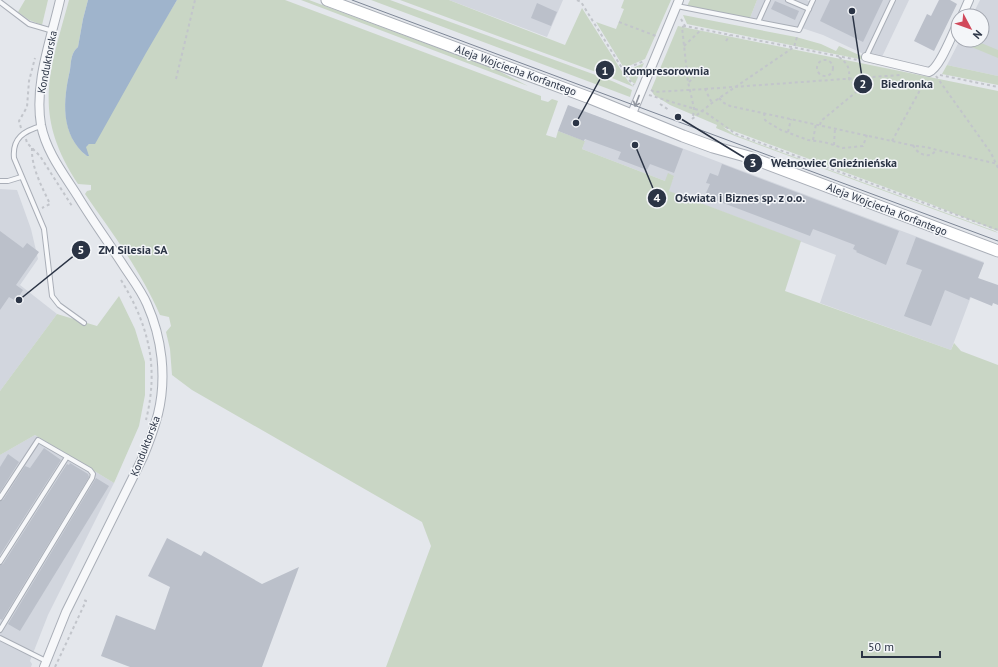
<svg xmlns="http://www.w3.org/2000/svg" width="998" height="667" viewBox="0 0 998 667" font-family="'PT Sans',sans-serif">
<rect width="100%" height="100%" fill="#e4e7ec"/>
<!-- built -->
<g fill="#d2d6de">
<polygon points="449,0 563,0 547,37"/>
<polygon points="757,0 807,0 810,2 798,28 750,18"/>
<polygon points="815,0 909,0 881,59 868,56 823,35 802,28"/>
<polygon points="980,0 998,0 998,76 947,65 960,40 982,40 982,16 972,16"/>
<polygon points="594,115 984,262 951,350 820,303 836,255 668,191 674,176 665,181 582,149"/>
<polygon points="0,189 17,190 31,229 38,259 20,285 57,314 0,391"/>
<polygon points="35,435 114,483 48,615 30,661 32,664 31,667 0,667 0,455"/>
</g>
<!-- green -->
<g fill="#c9d6c5">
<polygon points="25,0 48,0 42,25 29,20 18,12"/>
<path d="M69,0H88L83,19L78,47C71,53 71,61 70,70C63,100 60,134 87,156L85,147L89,144L177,0H285L541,96V100L548,102L552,99L558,101L546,135L556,138L558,131L585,141L582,149L665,181L668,173L674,176L669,191L801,241L785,291L951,350L954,343L961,351L998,365V667H386L431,546L422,522L192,390L172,375L170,349L166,332L171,326L169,317L160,315C141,271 112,233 85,194L87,191L91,190V185L78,184C32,114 49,74 69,0Z"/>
<polygon points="301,0 309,0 497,70 528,86"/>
<polygon points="371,0 390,0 612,81 632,90 630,97"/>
<polygon points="400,0 449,0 565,45 582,8 628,81 634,87 607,76"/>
<polygon points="624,0 671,0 645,59 624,68 596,22 616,29 624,9 621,8"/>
<polygon points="690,0 757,0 750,18 687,6"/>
<polygon points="683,15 796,37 821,44 836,51 839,46 866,58 864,60 687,24"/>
<polygon points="678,26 998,91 998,231 928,203 723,127 735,135 995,231 998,233 735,136 716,128 717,125 670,105 654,95 651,90"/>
<polygon points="963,40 974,40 998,50 998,58 962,43"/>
<polygon points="644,63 635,84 631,81 626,71"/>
<polygon points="947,65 998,76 998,85 942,74"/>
<polygon points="119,296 135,329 145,362 145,395 139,426 114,483 35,435 0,455 0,391 57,314 97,326"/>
</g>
<!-- water -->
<path fill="#9fb4cc" d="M88,0H177L146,53L95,144H89L86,147L89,156H87C60,135 63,100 70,70C71,61 71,53 78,47L83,19Z"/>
<!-- building -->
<g fill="#bbc0ca">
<polygon points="830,0 883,0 863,42 820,21"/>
<polygon points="939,0 950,0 957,4 934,51 914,41 927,14 931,16"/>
<polygon points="775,1 799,11 795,20 771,9"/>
<polygon points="537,3 557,12 551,26 531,18"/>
<polygon points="568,105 683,149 674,173 650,164 647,170 618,159 621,152 585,139 584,141 558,131"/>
<polygon points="722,164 899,231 886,265 856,252 857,251 853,249 855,245 813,229 810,236 710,198 711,195 706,193 710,184 706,183 710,173 718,176"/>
<polygon points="0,231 23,248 27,243 39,252 16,285 23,290 16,301 9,297 0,310"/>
<polygon points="916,237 984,263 978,278 998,285 998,305 993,303 992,306 970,297 969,300 945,290 931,326 904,316 922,270 906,264"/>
<polygon points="44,448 61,460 0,555 0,501 3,500 25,466 30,468"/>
<polygon points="8,454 19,462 0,492 0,467"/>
<polygon points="70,463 88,474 89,477 2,620 0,619 0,565 3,564 67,464 69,465"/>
<polygon points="96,478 109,486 20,631 8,624"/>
<polygon points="167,538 201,556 204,551 262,584 299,567 262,667 130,667 101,656 116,615 155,630 170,587 148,576"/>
</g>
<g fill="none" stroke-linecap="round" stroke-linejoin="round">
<!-- lane casing -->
<g stroke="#a9aeb7" stroke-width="6">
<g id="lane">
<polyline points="788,0 809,9"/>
<polyline points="0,2 29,24 53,31"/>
<polyline points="677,6 799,30 813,0"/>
<polyline points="758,22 768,0"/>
<polyline points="866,57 893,0"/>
<path d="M41,126C24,131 12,138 14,158L44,229L52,296L59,305L84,323"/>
<polyline points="0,181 8,181 21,177"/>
<polyline points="0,498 38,440 90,470 93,474 92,478 0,630"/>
<polyline points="0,562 67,457"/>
<polyline points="0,638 46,661"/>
</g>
</g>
<!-- street casing -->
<g stroke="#a9aeb7" stroke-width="10">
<g id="street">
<polyline points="962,16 969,0"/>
<path d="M866,57L929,72C940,68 952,34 958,23"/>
<polyline points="631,116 679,0"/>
<path d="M44,667L66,612L143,457C149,443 154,429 158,414C167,377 162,338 147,304C142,292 133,280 125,268C109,243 92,220 77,195C63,173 46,151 41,125C34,83 51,40 60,0"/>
</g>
</g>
<!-- secondary casing -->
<g stroke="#a9aeb7" stroke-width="13">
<polyline id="secondary" points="327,0 590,98 683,136 713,147 749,157 998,251"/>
</g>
<!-- path -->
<g stroke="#c2c5cb" stroke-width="2" stroke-dasharray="3 3" stroke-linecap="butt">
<polyline points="577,0 581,2 630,81 634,85"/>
<polyline points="681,19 685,26 858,60"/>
<polyline points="619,22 656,36"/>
<polyline points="685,26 682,27 688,82 694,108 693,117"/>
<polyline points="726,41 730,35"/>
<polyline points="684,46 702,29"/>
<path d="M839,57C848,64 850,68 849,79L859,90"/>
<circle cx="825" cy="68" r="8"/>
<polyline points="623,70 644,61"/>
<polyline points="940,75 998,87"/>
<polyline points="936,76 991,153 998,168"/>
<polyline points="176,79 195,0"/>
<polyline points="689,82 695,76"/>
<polyline points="705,89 900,75"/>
<polyline points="651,90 654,92 705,89 712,103"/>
<polyline points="649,95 705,112 736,134 998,230"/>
<polyline points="719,98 724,103 730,106 915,146 926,147 937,150 998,164"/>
<polyline points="660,104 669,110"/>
<polyline points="764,113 765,120 769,123 781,130 808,140 824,142 843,148 863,146 867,135"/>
<polyline points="692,119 712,103 794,47 797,37"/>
<polyline points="820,125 821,121 873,78"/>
<polyline points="21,128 19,121 27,107 29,81 35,58"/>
<polyline points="788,132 791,119"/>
<polyline points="26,139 27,143 40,156 72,206"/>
<polyline points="813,140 816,124"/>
<polyline points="892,141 925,81"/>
<polyline points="834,145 835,128"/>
<path d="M913,145C917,153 923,156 931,155L937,150"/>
<path d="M32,148C31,167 42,187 50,204L42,208"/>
<path d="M121,280C149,326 159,367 146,420"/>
<polyline points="55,667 86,601 82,599"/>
</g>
<!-- lane -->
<use href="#lane" stroke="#f7f8fa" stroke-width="4"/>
<!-- street -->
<use href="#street" stroke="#f7f8fa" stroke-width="8"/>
<!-- secondary -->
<use href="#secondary" stroke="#fff" stroke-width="11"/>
<!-- tram -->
<polyline stroke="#7d8696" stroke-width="1" points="352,0 998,241"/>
</g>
<!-- one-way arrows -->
<defs><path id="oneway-shaft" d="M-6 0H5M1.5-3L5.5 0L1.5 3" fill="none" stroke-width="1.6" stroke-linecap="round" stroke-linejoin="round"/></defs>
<use stroke="#9196a0" href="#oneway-shaft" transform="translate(637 101) rotate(111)"/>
<g text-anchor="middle" stroke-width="3" stroke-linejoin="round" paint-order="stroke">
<!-- street labels -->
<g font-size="11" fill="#2b3445" stroke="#f4f6f9">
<text transform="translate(47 62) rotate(-79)" y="4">Konduktorska</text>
<text transform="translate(516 70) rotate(20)" y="4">Aleja Wojciecha Korfantego</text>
<text transform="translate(887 209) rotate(21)" y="4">Aleja Wojciecha Korfantego</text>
<text transform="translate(145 446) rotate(-69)" y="4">Konduktorska</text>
</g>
</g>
<!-- callouts -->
<path fill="none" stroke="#2b3445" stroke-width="1.5" d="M576 123L605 70M852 11L863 84M678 117L753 163M635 145L657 198M19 300L81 250"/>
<g fill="#2b3445" stroke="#f4f6f9" stroke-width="1.5">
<circle cx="576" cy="123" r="4"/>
<circle cx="852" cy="11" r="4"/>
<circle cx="678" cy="117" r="4"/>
<circle cx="635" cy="145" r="4"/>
<circle cx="19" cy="300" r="4"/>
<circle cx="605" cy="70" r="10"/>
<circle cx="863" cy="84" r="10"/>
<circle cx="753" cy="163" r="10"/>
<circle cx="657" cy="198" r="10"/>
<circle cx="81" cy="250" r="10"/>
</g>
<g font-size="12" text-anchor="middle" font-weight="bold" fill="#fff">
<text x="605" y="75">1</text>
<text x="863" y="88">2</text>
<text x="753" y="167">3</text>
<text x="657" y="202">4</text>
<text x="81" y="254">5</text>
</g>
<g font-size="12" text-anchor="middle" font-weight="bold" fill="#2b3445" stroke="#f4f6f9" stroke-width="3" stroke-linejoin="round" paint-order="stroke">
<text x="666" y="75">Kompresorownia</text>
<text x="907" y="88">Biedronka</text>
<text x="834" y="167">Wełnowiec Gnieźnieńska</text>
<text x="740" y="202">Oświata i Biznes sp. z o.o.</text>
<text x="133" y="254">ZM Silesia SA</text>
</g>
<!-- north arrow -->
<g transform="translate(970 28) rotate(131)"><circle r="19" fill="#f4f6f9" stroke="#a4a8b1"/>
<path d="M0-3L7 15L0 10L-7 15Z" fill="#d1495b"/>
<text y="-6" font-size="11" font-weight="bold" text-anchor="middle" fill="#2b3445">N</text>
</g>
<!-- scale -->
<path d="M862 651v6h78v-6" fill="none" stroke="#2b3445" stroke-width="2"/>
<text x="868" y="651" font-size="12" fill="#2b3445" stroke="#f4f6f9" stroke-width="3" paint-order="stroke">50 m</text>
</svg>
